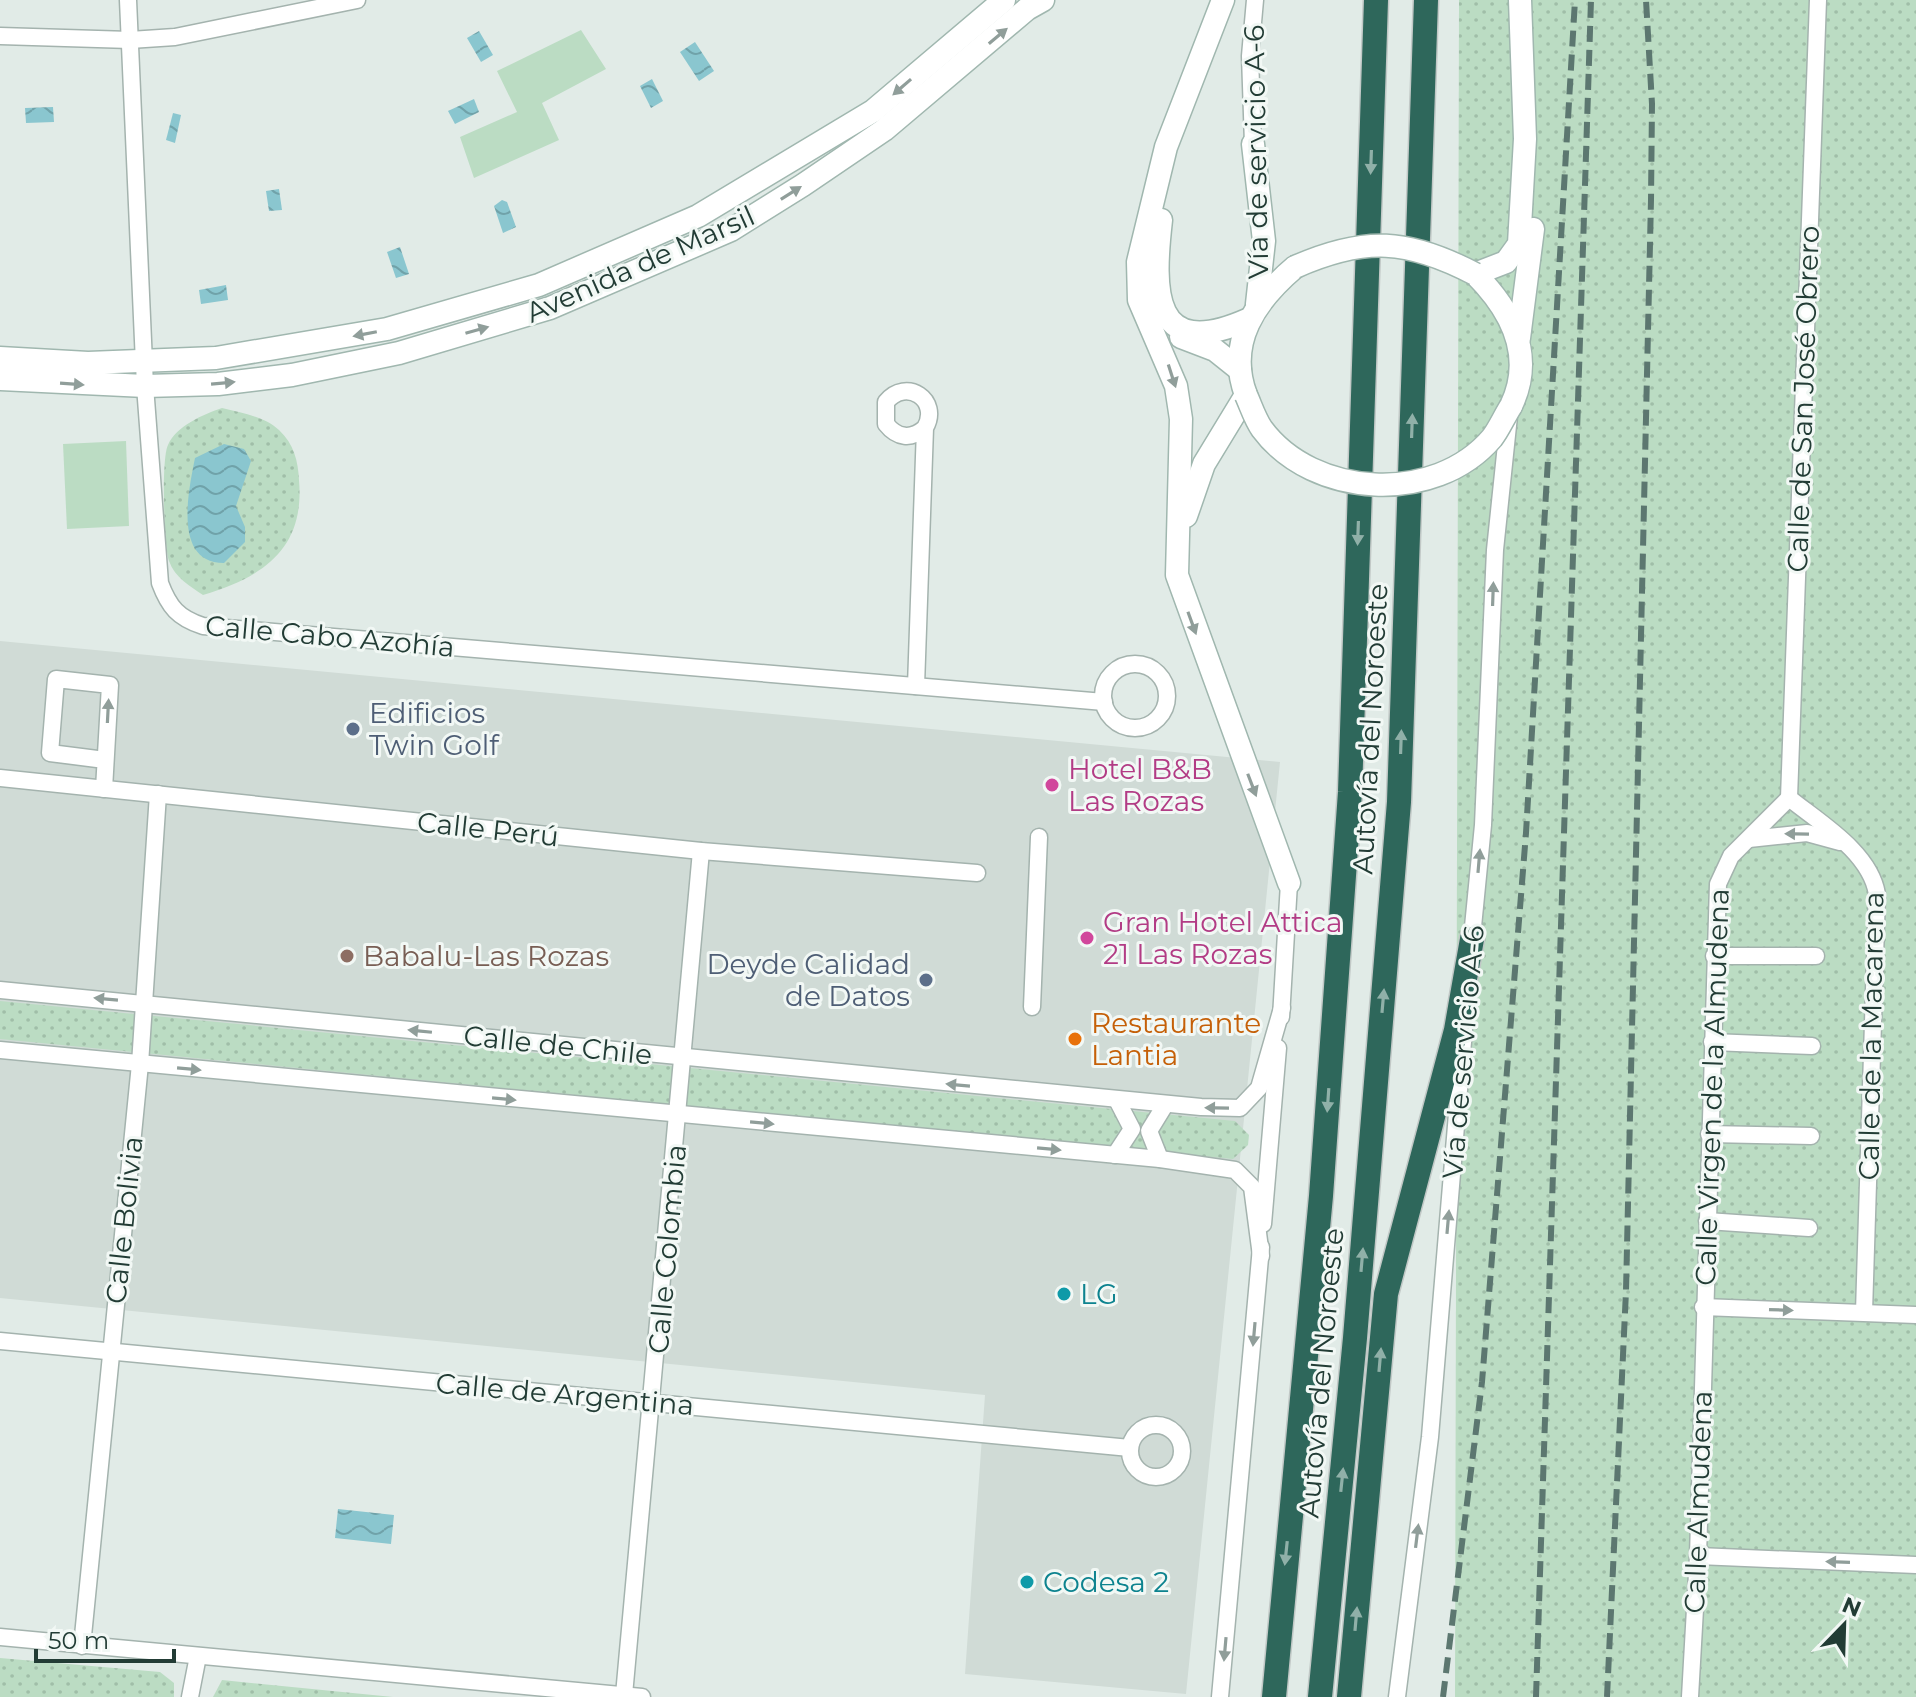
<svg xmlns="http://www.w3.org/2000/svg" width="1916" height="1697" viewBox="0 0 1916 1697" font-family="Montserrat,sans-serif">
<defs>
<pattern id="park-dots" width="8" height="8" patternUnits="userSpaceOnUse" patternTransform="scale(2)"><rect width="8" height="8" fill="#bbdcc3"/><path d="M2 2h.1M6 6h.1" fill="none" stroke="#a0bea8" stroke-width="1.8" stroke-linecap="round"/></pattern>
<pattern id="water-waves" width="16" height="10" patternUnits="userSpaceOnUse" patternTransform="scale(2)"><rect width="16" height="10" fill="#8ac6cf"/><path d="M0 5q4-4 8 0t8 0" fill="none" stroke="#70a2a9"/></pattern>
</defs>
<rect width="100%" height="100%" fill="#e1ebe7"/>
<!-- built -->
<polygon fill="#d0dbd6" points="0,641 1280,762 1186,1694 965,1674 985,1395 0,1298"/>
<!-- grass -->
<g fill="#bbdcc3">
<polygon points="581,30 606,69 542,103 559,140 474,178 460,137 517,112 497,71"/>
<polygon points="126,441 129,526 67,529 63,444"/>
</g>
<!-- park -->
<g fill="url(#park-dots)">
<polygon points="1459,0 1916,0 1916,1697 1455,1697"/>
<path d="M222,408C241,413 264,416 279,430C294,444 298,461 299,480C305,549 263,577 203,595C190,586 175,578 169,561C164,546 161,459 168,445C176,426 204,414 222,408Z"/>
<polygon points="0,1001 1235,1121 1249,1135 1248,1145 1233,1159 0,1039"/>
<polygon points="0,1658 160,1672 174,1683 174,1697 0,1697"/>
<polygon points="222,1680 393,1697 213,1697"/>
</g>
<!-- water -->
<g fill="url(#water-waves)">
<polygon points="479,31 493,55 481,62 467,38"/>
<polygon points="695,42 714,71 699,81 680,52"/>
<polygon points="652,79 663,101 651,108 640,86"/>
<polygon points="474,99 479,112 455,124 448,111"/>
<polygon points="53,107 54,122 26,123 25,108"/>
<polygon points="173,113 181,115 175,143 166,140"/>
<polygon points="279,189 282,210 269,211 266,191"/>
<polygon points="502,200 507,202 516,227 503,233 494,206"/>
<polygon points="400,247 409,274 396,278 387,252"/>
<polygon points="226,285 228,300 201,304 199,290"/>
<path d="M224,444L244,449L251,461L236,506L245,527V542L224,563C172,563 189,489 195,458Z"/>
<polygon points="338,1509 394,1515 391,1544 335,1538"/>
</g>
<g fill="none" stroke-linecap="round" stroke-linejoin="round">
<!-- street casing -->
<g stroke="#a4b3ae" stroke-width="19">
<g id="street">
<path d="M128,0L145,386L160,583C169,607 178,618 203,626L1104,702"/>
<polyline points="0,36 130,40 175,37 357,0"/>
<polyline points="1253,144 1250,56 1255,0"/>
<circle cx="1135" cy="696" r="32"/>
<path d="M916,686L925,428C941,400 906,377 886,402V424C897,438 911,440 925,428"/>
<polyline points="0,778 701,851 977,873"/>
<polyline points="104,789 110,685 56,679 50,753 105,760"/>
<polyline points="1789,798 1818,0"/>
<path d="M1789,798C1820,823 1870,852 1877,894L1864,1312"/>
<polyline points="1749,839 1807,833 1840,842"/>
<polyline points="1471,947 1483,825 1495,550 1509,416"/>
<polyline points="1714,956 1816,956"/>
<polyline points="0,990 1201,1107 1240,1108 1259,1088 1282,1008"/>
<polyline points="1032,1007 1039,837"/>
<polyline points="1281,1017 1289,883"/>
<polyline points="1712,1042 1812,1046"/>
<polyline points="0,1050 1160,1159 1235,1170 1252,1187 1261,1256"/>
<polyline points="1709,1134 1811,1136"/>
<polyline points="1115,1155 1132,1129 1117,1100"/>
<polyline points="1160,1159 1149,1131 1165,1105"/>
<polyline points="1707,1221 1809,1228"/>
<polyline points="1263,1224 1278,1048"/>
<polyline points="1703,1307 1916,1315"/>
<polyline points="0,1341 1130,1448"/>
<circle cx="1156" cy="1451" r="26"/>
<polyline points="1698,1556 1916,1565"/>
<polyline points="0,1637 642,1697"/>
<polyline points="82,1646 140,1064 158,794"/>
<polyline points="624,1695 701,851"/>
<polyline points="190,1697 198,1656"/>
<polyline points="1220,1697 1261,1247"/>
<polyline points="1397,1697 1430,1437 1464,1030"/>
<polyline points="1690,1697 1698,1556 1718,884 1731,856 1789,798"/>
</g>
</g>
<!-- secondary casing -->
<g stroke="#a0b7af" stroke-width="25">
<g id="secondary">
<polyline points="1223,0 1166,147 1138,262 1139,300 1176,386 1181,419 1177,575 1289,883"/>
<polyline points="1253,144 1264,241 1257,304"/>
<path d="M1161,220C1153,290 1151,362 1247,320"/>
<polyline points="1181,337 1215,350 1240,370"/>
<polyline points="1519,338 1533,229"/>
<polyline points="0,358 88,363 216,358 387,329 539,285 698,216 873,111 1004,0"/>
<polyline points="0,379 145,386 218,384 292,375 399,353 550,308 731,230 803,185 884,130 1027,9 1043,0"/>
<path d="M1511,406C1535,356 1512,311 1475,274L1506,262L1519,244L1525,139L1520,0"/>
<path d="M1186,516L1204,464L1246,395C1226,342 1256,300 1295,267"/>
</g>
</g>
<!-- highway casing -->
<g stroke="#c1c8c6" stroke-width="27">
<g id="highway">
<polyline points="1274,1697 1321,1196 1350,792 1376,0"/>
<polyline points="1320,1697 1355,1338 1399,802 1426,0"/>
<polyline points="1349,1697 1386,1294 1456,1030 1472,939"/>
</g>
</g>
<!-- street -->
<use href="#street" stroke="#fff" stroke-width="16"/>
<!-- secondary -->
<use href="#secondary" stroke="#fff" stroke-width="22"/>
<!-- highway -->
<use href="#highway" stroke="#2e675b" stroke-width="24"/>
<!-- rail -->
<g stroke="#5c7770" stroke-width="6" stroke-dasharray="16 8" stroke-linecap="butt">
<polyline points="1443,1697 1482,1382 1526,833 1575,0"/>
<polyline points="1536,1697 1591,0"/>
<polyline points="1607,1697 1626,1291 1651,200 1652,104 1646,0"/>
</g>
<!-- secondary-bridge casing -->
<g stroke="#a0b7af" stroke-width="25" stroke-linecap="butt">
<g id="secondary-bridge">
<path d="M1295,267C1365,236 1408,239 1475,274"/>
<path d="M1246,395C1251,406 1255,419 1262,429C1313,498 1435,505 1492,438C1499,429 1504,417 1511,406"/>
</g>
</g>
<!-- secondary-bridge -->
<use href="#secondary-bridge" stroke="#fff" stroke-width="22"/>
</g>
<!-- one-way arrows -->
<defs><path id="oneway-solid" d="M-6-.8H1V-3.2L6.5 0L1 3.2V.8H-6Z" transform="scale(2)"/></defs>
<g fill="#909e9a">
<use href="#oneway-solid" transform="translate(998 36) rotate(-40)"/>
<use href="#oneway-solid" transform="translate(902 87) rotate(139)"/>
<use href="#oneway-solid" transform="translate(791 193) rotate(-32)"/>
<use href="#oneway-solid" transform="translate(477 330) rotate(-16)"/>
<use href="#oneway-solid" transform="translate(365 334) rotate(169)"/>
<use href="#oneway-solid" transform="translate(1172 376) rotate(72)"/>
<use href="#oneway-solid" transform="translate(223 383) rotate(-5)"/>
<use href="#oneway-solid" transform="translate(72 384) rotate(4)"/>
<use href="#oneway-solid" transform="translate(1493 594) rotate(-88)"/>
<use href="#oneway-solid" transform="translate(1192 623) rotate(70)"/>
<use href="#oneway-solid" transform="translate(108 711) rotate(-87)"/>
<use href="#oneway-solid" transform="translate(1252 785) rotate(69)"/>
<use href="#oneway-solid" transform="translate(1797 834) rotate(-179)"/>
<use href="#oneway-solid" transform="translate(1479 861) rotate(-85)"/>
<use href="#oneway-solid" transform="translate(106 999) rotate(-175)"/>
<use href="#oneway-solid" transform="translate(420 1031) rotate(-174)"/>
<use href="#oneway-solid" transform="translate(189 1069) rotate(5)"/>
<use href="#oneway-solid" transform="translate(958 1085) rotate(-175)"/>
<use href="#oneway-solid" transform="translate(504 1099) rotate(5)"/>
<use href="#oneway-solid" transform="translate(1217 1108) rotate(-179)"/>
<use href="#oneway-solid" transform="translate(762 1123) rotate(5)"/>
<use href="#oneway-solid" transform="translate(1049 1149) rotate(5)"/>
<use href="#oneway-solid" transform="translate(1448 1222) rotate(-85)"/>
<use href="#oneway-solid" transform="translate(1781 1310) rotate(2)"/>
<use href="#oneway-solid" transform="translate(1254 1334) rotate(95)"/>
<use href="#oneway-solid" transform="translate(1417 1536) rotate(-83)"/>
<use href="#oneway-solid" transform="translate(1838 1562) rotate(-178)"/>
<use href="#oneway-solid" transform="translate(1225 1649) rotate(95)"/>
</g>
<g fill="#90b0a8">
<use href="#oneway-solid" transform="translate(1371 162) rotate(92)"/>
<use href="#oneway-solid" transform="translate(1412 426) rotate(-88)"/>
<use href="#oneway-solid" transform="translate(1358 533) rotate(92)"/>
<use href="#oneway-solid" transform="translate(1401 742) rotate(-88)"/>
<use href="#oneway-solid" transform="translate(1383 1001) rotate(-85)"/>
<use href="#oneway-solid" transform="translate(1328 1100) rotate(94)"/>
<use href="#oneway-solid" transform="translate(1362 1260) rotate(-85)"/>
<use href="#oneway-solid" transform="translate(1380 1360) rotate(-85)"/>
<use href="#oneway-solid" transform="translate(1342 1480) rotate(-84)"/>
<use href="#oneway-solid" transform="translate(1286 1553) rotate(96)"/>
<use href="#oneway-solid" transform="translate(1356 1619) rotate(-85)"/>
</g>
<!-- markers -->
<g fill="#5c6f8a" stroke="#f2f8f5" stroke-width="3">
<circle cx="353" cy="729" r="8"/>
<circle cx="926" cy="980" r="8"/>
</g>
<g fill="#d1479c" stroke="#f2f8f5" stroke-width="3">
<circle cx="1052" cy="785" r="8"/>
<circle cx="1087" cy="938" r="8"/>
</g>
<circle fill="#8d6e63" stroke="#f2f8f5" stroke-width="3" cx="347" cy="956" r="8"/>
<circle fill="#e8710a" stroke="#f2f8f5" stroke-width="3" cx="1075" cy="1039" r="8"/>
<g fill="#0f9aa8" stroke="#f2f8f5" stroke-width="3">
<circle cx="1064" cy="1294" r="8"/>
<circle cx="1027" cy="1582" r="8"/>
</g>
<g text-anchor="middle" stroke-width="6" stroke-linejoin="round" paint-order="stroke">
<!-- street labels -->
<g font-size="28" fill="#223c35" stroke="#f2f8f5">
<text transform="translate(1256 152) rotate(-91)" y="10">Vía de servicio A-6</text>
<text transform="translate(640 264) rotate(-24)" y="10">Avenida de Marsil</text>
<text transform="translate(1803 399) rotate(-88)" y="10">Calle de San José Obrero</text>
<text transform="translate(330 636) rotate(5)" y="10">Calle Cabo Azohía</text>
<text transform="translate(1370 729) rotate(-87)" y="10">Autovía del Noroeste</text>
<text transform="translate(488 829) rotate(6)" y="10">Calle Perú</text>
<text transform="translate(1871 1036) rotate(-89)" y="10">Calle de la Macarena</text>
<text transform="translate(558 1045) rotate(6)" y="10">Calle de Chile</text>
<text transform="translate(1463 1052) rotate(-85)" y="10">Vía de servicio A-6</text>
<text transform="translate(1712 1087) rotate(-88)" y="10">Calle Virgen de la Almudena</text>
<text transform="translate(124 1220) rotate(-84)" y="10">Calle Bolivia</text>
<text transform="translate(667 1249) rotate(-85)" y="10">Calle Colombia</text>
<text transform="translate(1321 1373) rotate(-85)" y="10">Autovía del Noroeste</text>
<text transform="translate(565 1394) rotate(5)" y="10">Calle de Argentina</text>
<text transform="translate(1698 1502) rotate(-88)" y="10">Calle Almudena</text>
</g>
<!-- service labels -->
<g font-size="28" fill="#4e5e75" stroke="#f2f8f5" text-anchor="start">
<text x="369" y="723">Edificios<tspan x="369" dy="32">Twin Golf</tspan></text>
<text x="910" y="974" text-anchor="end">Deyde Calidad<tspan x="910" dy="32">de Datos</tspan></text>
</g>
<!-- hotel labels -->
<g font-size="28" fill="#b23c85" stroke="#f2f8f5" text-anchor="start">
<text x="1068" y="779">Hotel B&amp;B<tspan x="1068" dy="32">Las Rozas</tspan></text>
<text x="1103" y="932">Gran Hotel Attica<tspan x="1103" dy="32">21 Las Rozas</tspan></text>
</g>
<!-- education labels -->
<g font-size="28" fill="#785e54" stroke="#f2f8f5" text-anchor="start">
<text x="363" y="966">Babalu-Las Rozas</text>
</g>
<!-- food labels -->
<g font-size="28" fill="#c56008" stroke="#f2f8f5" text-anchor="start">
<text x="1091" y="1033">Restaurante<tspan x="1091" dy="32">Lantia</tspan></text>
</g>
<!-- culture labels -->
<g font-size="28" fill="#0d838f" stroke="#f2f8f5" text-anchor="start">
<text x="1080" y="1304">LG</text>
<text x="1043" y="1592">Codesa 2</text>
</g>
</g>
<!-- north arrow -->
<g transform="translate(1844 1625) rotate(23)" stroke="#f2f8f5" stroke-width="6" paint-order="stroke">
<path d="M0-6L14 30L0 20L-14 30Z" fill="#223c35"/>
<text y="-12" font-size="22" font-weight="bold" text-anchor="middle" fill="#223c35">N</text>
</g>
<!-- scale -->
<path d="M36 1649v12h138v-12" fill="none" stroke="#223c35" stroke-width="4"/>
<text x="48" y="1649" font-size="24" fill="#223c35" stroke="#f2f8f5" stroke-width="6" paint-order="stroke">50 m</text>
</svg>
